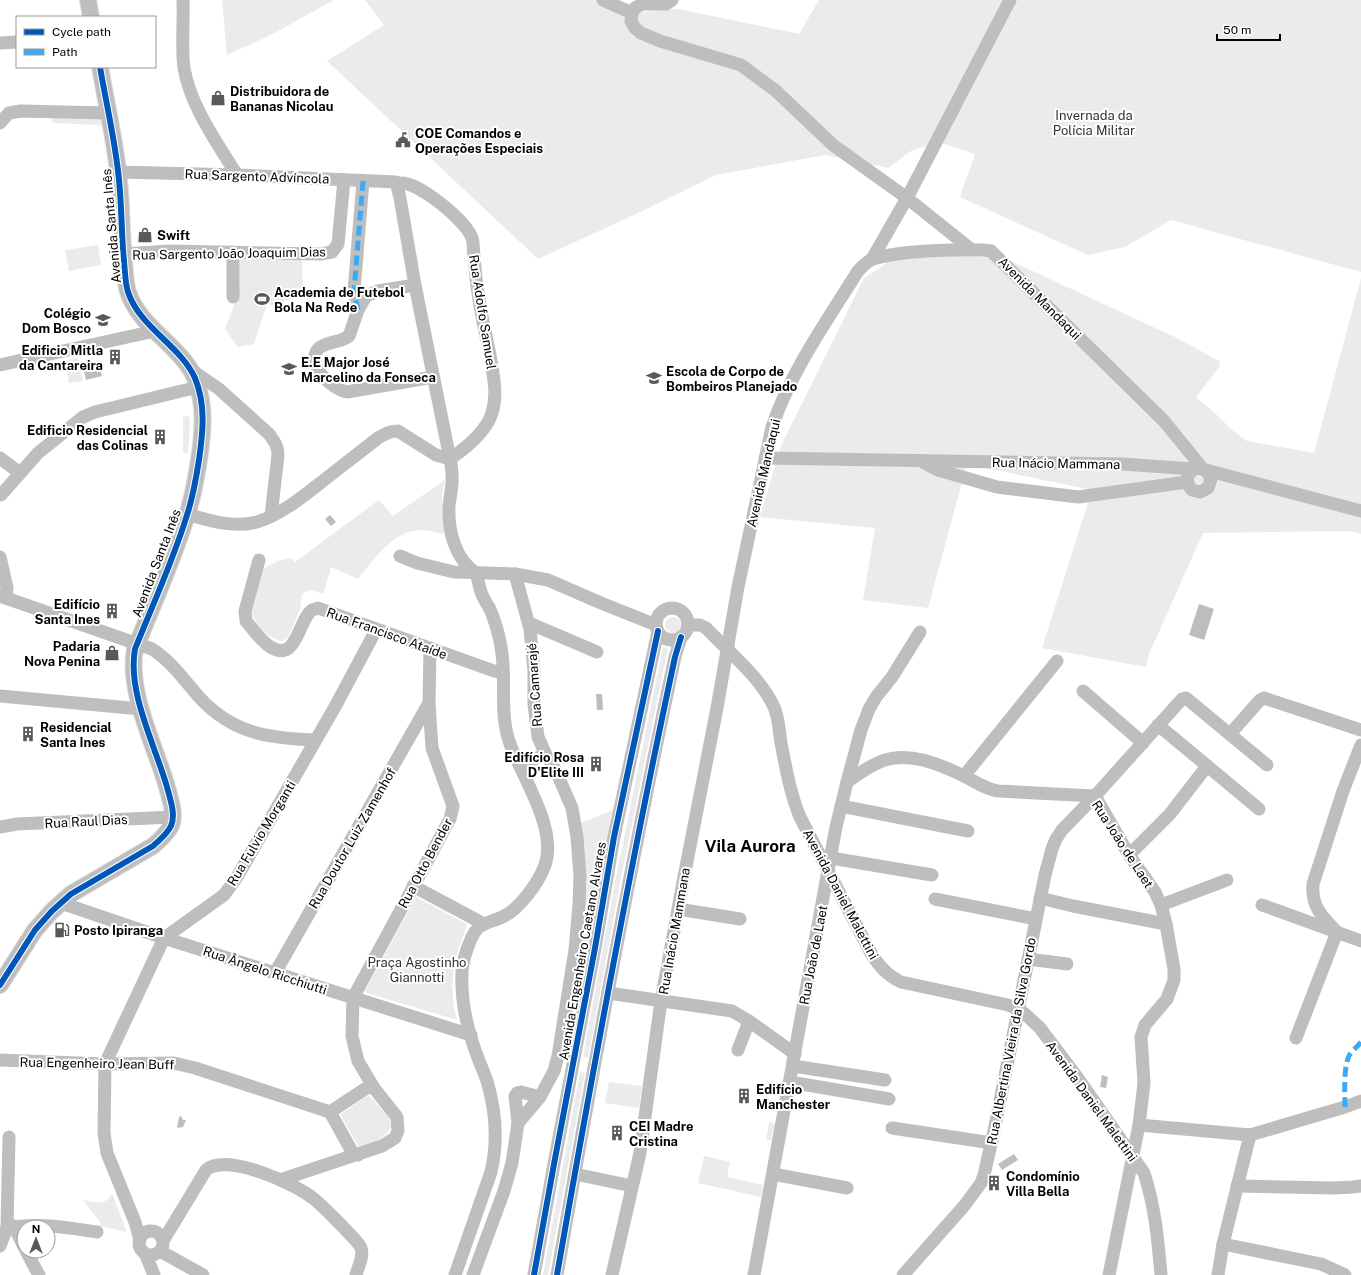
<svg xmlns="http://www.w3.org/2000/svg" width="1361" height="1275" viewBox="0 0 1361 1275" font-family="'Public Sans',sans-serif">
<rect width="100%" height="100%" fill="#fff"/>
<!-- green -->
<g fill="#ebebeb">
<polygon points="222,0 334,0 271,35 227,55"/>
<polygon points="365,0 599,0 628,13 679,9 799,34 819,0 1361,0 1361,272 1171,220 1125,247 1088,255 960,197 975,154 938,142 911,151 888,168 825,155 716,175 634,215 538,259 327,61 384,25"/>
<polygon points="52,116 100,119 105,131 100,125 52,123"/>
<polygon points="98,245 101,265 69,271 65,250"/>
<polygon points="897,256 967,256 1007,259 1179,339 1219,361 1220,366 1196,397 1214,412 1232,430 1247,441 1314,453 1361,278 1361,534 1349,531 1203,533 1149,654 1146,667 1042,648 1092,490 967,464 928,608 863,600 875,528 760,517 781,446 864,278"/>
<polygon points="240,258 302,258 303,295 298,296 279,303 278,307 267,304 254,344 238,347 225,329 239,293"/>
<polygon points="78,358 83,381 69,383 65,361"/>
<polygon points="189,416 190,422 188,453 183,453 183,417"/>
<path d="M445,480C440,501 442,513 445,534C437,533 428,530 420,530C392,531 374,560 358,579L333,568H331L323,594L312,590L306,591L302,595L300,609L295,621L288,637L282,641C264,637 251,621 251,603C251,593 256,581 258,572L277,561L291,558L295,562L379,500L393,516Z"/>
<circle cx="673" cy="625" r="8"/>
<polygon points="663,647 668,648 621,878 588,1058 583,1057 616,877"/>
<polygon points="613,810 578,1006 571,1005 587,883 581,823"/>
<path d="M416,897L467,924C464,934 460,944 457,954C451,976 451,999 457,1020L367,993L365,991Z"/>
<polygon points="580,1072 585,1073 548,1275 543,1275"/>
<polygon points="609,1082 642,1086 639,1108 605,1103"/>
<path d="M369,1096L389,1117L391,1127C386,1138 370,1145 358,1146L343,1119L341,1114L366,1097Z"/>
<polygon points="769,1122 775,1124 771,1140 766,1140"/>
<polygon points="704,1156 730,1162 727,1177 763,1185 761,1197 698,1183"/>
<path d="M112,1193L125,1227L126,1232L100,1226V1222L83,1200C95,1202 106,1207 112,1193Z"/>
</g>
<!-- water -->
<g fill="#bdbdbd">
<polygon points="100,368 102,376 86,380 84,371"/>
<polygon points="330,515 336,522 331,526 325,519"/>
<polygon points="1199,604 1214,609 1204,640 1189,635"/>
<polygon points="596,694 602,694 603,710 597,710"/>
<polygon points="1102,1075 1108,1077 1106,1088 1100,1087"/>
<polygon points="181,1116 183,1120 186,1120 183,1127 177,1128 179,1117"/>
<polygon points="1014,1154 1018,1160 1002,1170 998,1164"/>
</g>
<g fill="none" stroke-linecap="round" stroke-linejoin="round">
<!-- major casing -->
<g stroke="#dbdbdb" stroke-width="18">
<g id="major">
<polyline points="88,0 91,17"/>
<path d="M0,985L35,930L52,911L71,894L153,846C160,840 167,834 171,826C176,814 170,799 167,787C155,745 127,692 135,649C153,604 173,561 187,515C193,497 196,479 199,460C203,432 206,405 195,378C180,345 140,328 128,292C125,282 125,272 124,261C121,232 122,201 118,171C114,136 106,102 100,67"/>
</g>
</g>
<!-- minor -->
<g stroke="#bebebe" stroke-width="13">
<path d="M183,0C184,22 181,45 184,68C190,105 217,143 237,175"/>
<polyline points="603,0 632,13"/>
<polyline points="672,0 666,4 642,4 635,8 632,13 631,21 635,28 641,33 660,41 741,65 776,91 833,145 907,198 972,250"/>
<polyline points="0,43 17,42"/>
<polyline points="0,123 9,113 21,111 108,113"/>
<path d="M118,172L237,175L396,182L400,198L415,285L450,459C451,464 452,469 452,475C453,485 450,496 449,506C448,531 455,559 476,573"/>
<path d="M402,183C421,184 465,220 472,238C474,244 473,250 474,256C475,268 476,281 478,293C481,314 486,335 490,355C493,374 498,394 492,413C486,432 466,448 450,459"/>
<polyline points="123,254 169,251 321,254 332,252 338,244 344,180"/>
<polyline points="872,259 907,198 1010,0"/>
<path d="M415,285L378,291L366,296L358,310L349,336C341,343 326,341 318,349C305,365 332,389 347,392L433,377"/>
<polyline points="233,297 233,252"/>
<polyline points="358,310 354,291 363,181"/>
<polyline points="0,365 155,331"/>
<path d="M190,369L219,389L269,434C274,441 278,446 278,455L271,516"/>
<polyline points="0,458 20,473"/>
<polyline points="765,458 1122,464 1193,469"/>
<polyline points="923,462 938,470 997,487 1078,497 1187,482"/>
<path d="M1207,471L1211,479L1208,488L1200,492L1192,490C1184,481 1187,471 1198,468L1361,511"/>
<polyline points="1,495 38,453 83,417 95,412 198,387"/>
<path d="M187,514C210,521 233,528 257,522C281,515 305,495 324,480C342,466 360,452 378,438C385,434 390,431 398,431L436,455L450,459"/>
<polyline points="400,556 417,563 454,572 515,574 548,580 601,603 656,625"/>
<polyline points="0,557 7,588 6,598"/>
<path d="M259,560L245,611L246,621C253,629 260,640 269,646C297,665 298,620 312,610C314,609 316,609 318,608L494,671L503,673"/>
<polyline points="515,574 530,629 534,671 534,704 538,737 546,755 556,771 572,808 577,837 580,877 579,905 575,950 558,1056 554,1071 540,1097 518,1123"/>
<path d="M0,596L152,649C171,661 184,680 199,697C233,734 268,738 315,740"/>
<circle cx="672" cy="624" r="16"/>
<polyline points="529,623 597,652"/>
<path d="M688,625H700L706,628C728,651 761,678 774,707C779,718 779,731 781,743C786,768 790,793 800,817L872,955C881,968 887,975 901,982L1008,1005L1018,1009L1025,1014L1040,1028L1077,1077L1144,1173C1155,1206 1158,1240 1161,1275"/>
<polyline points="1083,691 1143,743"/>
<polyline points="0,696 141,709"/>
<polyline points="1158,725 1259,809"/>
<polyline points="1230,734 1260,700 1264,698 1361,730"/>
<polyline points="520,764 546,755"/>
<polyline points="964,776 1057,661"/>
<polyline points="847,782 861,730 869,709 876,697 892,677 920,632"/>
<polyline points="1095,796 1129,855 1155,892 1161,905 1166,924 1174,969 1174,980 1167,999 1145,1025 1141,1037 1144,1083 1139,1125 1109,1275"/>
<polyline points="841,806 968,831"/>
<polyline points="0,827 17,824 173,817"/>
<polyline points="1129,855 1170,814 1207,766"/>
<polyline points="831,858 932,875"/>
<polyline points="413,886 484,924"/>
<polyline points="1040,898 1073,906 1166,924"/>
<polyline points="935,899 1036,919"/>
<polyline points="61,903 164,938 471,1035"/>
<polyline points="1161,905 1227,880"/>
<polyline points="1262,905 1361,941"/>
<polyline points="678,909 740,919"/>
<polyline points="1028,959 1067,964"/>
<polyline points="275,973 429,703"/>
<polyline points="608,993 732,1011 749,1021 795,1054"/>
<path d="M1296,1038L1337,932C1322,917 1311,906 1313,884L1343,791L1361,745"/>
<polyline points="738,1050 749,1021"/>
<polyline points="0,1060 105,1064 174,1063 195,1068 330,1112"/>
<polyline points="793,1066 885,1080"/>
<polyline points="790,1082 889,1099"/>
<polyline points="330,1112 365,1089 370,1087 374,1088"/>
<polyline points="330,1112 350,1148 353,1153 358,1155"/>
<polyline points="1139,1125 1250,1135 1345,1107 1361,1101"/>
<polyline points="892,1128 992,1143"/>
<polyline points="575,1174 632,1186"/>
<polyline points="773,1174 847,1188"/>
<polyline points="280,1180 382,1146 395,1138 398,1131 397,1117 374,1088 358,1061 352,1036 353,998 450,819 453,806 432,748 429,703 430,648"/>
<polyline points="1237,1186 1333,1188 1353,1187 1361,1186"/>
<polyline points="14,1226 24,1247"/>
<path d="M7,1228C37,1222 68,1228 97,1232"/>
<circle cx="151" cy="1243" r="12"/>
<polyline points="140,1240 135,1222 107,1153 104,1133 105,1064 164,938 224,895 237,877 336,705 376,630"/>
<path d="M163,1241L206,1170C226,1152 296,1184 314,1199C325,1208 335,1219 345,1229C350,1235 358,1241 361,1248C364,1256 358,1267 356,1275"/>
<polyline points="1223,1244 1321,1264 1345,1275"/>
<polyline points="0,1246 7,1228 9,1137"/>
<polyline points="26,1251 39,1275"/>
<polyline points="160,1251 203,1275"/>
<polyline points="145,1253 154,1275"/>
<path d="M455,1275L491,1172C498,1142 496,1111 487,1081C483,1070 478,1059 474,1047C466,1024 461,998 462,973C462,962 470,936 478,928C484,922 495,921 502,917C519,910 539,882 545,865C558,828 521,776 509,741C499,711 507,678 501,647C499,635 495,621 490,609C487,604 483,598 481,592C479,586 478,579 476,573"/>
<polyline points="473,1275 504,1191 512,1163 518,1123 515,1096 517,1093 521,1092 540,1097"/>
<polyline points="534,1275 554,1164 595,948 614,837 658,631"/>
<path d="M557,1275C593,1068 631,862 675,657L681,637"/>
<path d="M612,1275L640,1153L661,1001L684,877L717,708L738,587L772,427C791,371 827,321 858,271C863,266 867,261 873,259C897,252 925,251 951,250C964,250 978,249 991,251L1164,421L1203,469"/>
<path d="M754,1275L836,827L847,782C858,774 869,766 882,761C909,751 939,764 964,776C976,782 985,789 998,791L1095,796"/>
<polyline points="903,1275 964,1206 981,1183 984,1175 994,1131 1045,875 1052,849 1056,839 1062,830 1095,796 1182,699 1186,698 1267,765"/>
<polyline points="1218,1275 1223,1244 1250,1135"/>
</g>
<!-- major -->
<use href="#major" stroke="#bebebe" stroke-width="16"/>
<!-- quiet -->
<g stroke="#3fa9f5" stroke-width="5" stroke-dasharray="10 5" stroke-linecap="butt">
<polyline points="358,310 354,291 363,181"/>
<path d="M1345,1107C1345,1094 1343,1065 1350,1054C1353,1050 1358,1046 1361,1042"/>
</g>
<!-- cycleway casing -->
<g stroke="#fff" stroke-width="8">
<g id="cycleway">
<path d="M0,985L35,930L52,911L71,894L153,846C160,840 167,834 171,826C176,814 170,799 167,787C155,745 127,692 135,649C153,604 173,561 187,515C193,497 196,479 199,460C203,432 206,405 195,378C180,345 140,328 128,292C125,282 125,272 124,261C121,232 122,201 118,171C114,136 106,102 100,67"/>
<polyline points="534,1275 554,1164 595,948 614,837 658,631"/>
<path d="M557,1275C593,1068 631,862 675,657L681,637"/>
</g>
</g>
<!-- cycleway -->
<use href="#cycleway" stroke="#0057b8" stroke-width="6"/>
</g>
<!-- icons -->
<defs>
<g id="shop-bare" transform="scale(1.2)"><path d="M-5-2.5h2.3a2.7 3.5 0 0 1 5.4 0H5L5.5 6h-11ZM-1.5-2.5h3a1.5 2.3 0 0 0-3 0Z" fill="#595959" stroke="#fff" stroke-width="2.5" paint-order="stroke"/></g>
<g id="civic-bare" transform="scale(1.2)"><path d="M-.6-6.5H3V-4.5H.6V-3L4-1V1h2V6H-6V1h2V-1L-.6-3ZM-1.2 2.5V6h2.4V2.5Z" fill="#595959" stroke="#fff" stroke-width="2.5" paint-order="stroke"/></g>
<g id="stadium-bare" transform="scale(1.2)"><path d="M0-5a6.5 5 0 1 0 0 10a6.5 5 0 1 0 0-10ZM-3.5-1.8h7v3.6h-7Z" fill="#595959" stroke="#fff" stroke-width="2.5" paint-order="stroke"/></g>
<g id="school-bare" transform="scale(1.2)"><path d="M0-5L7-2L0 1L-7-2ZM-4 1L0 2.5L4 1V4Q0 6-4 4Z" fill="#595959" stroke="#fff" stroke-width="2.5" paint-order="stroke"/></g>
<g id="building-bare" transform="scale(1.2)"><path d="M-4-6H4V6H1V3H-1V6H-4ZM-2.5-4.3h1.7v1.8h-1.7ZM.8-4.3h1.7v1.8H.8ZM-2.5-1h1.7V.8h-1.7ZM.8-1h1.7V.8H.8Z" fill="#595959" stroke="#fff" stroke-width="2.5" paint-order="stroke"/></g>
<g id="fuel-bare" transform="scale(1.2)"><path d="M-5.5-6h7V0h2V4h1.3V-2.5L3-4.5l.8-.8L6-3V5H2.5V1h-1V6h-7ZM-4.2-4.7v3.2H.2V-4.7Z" fill="#595959" stroke="#fff" stroke-width="2.5" paint-order="stroke"/></g>
</defs>
<g fill-rule="evenodd">
<use href="#shop-bare" x="218" y="98"/>
<use href="#civic-bare" x="403" y="140"/>
<use href="#shop-bare" x="145" y="235"/>
<use href="#stadium-bare" x="262" y="299"/>
<use href="#school-bare" x="103" y="320"/>
<use href="#building-bare" x="115" y="357"/>
<use href="#school-bare" x="289" y="369"/>
<use href="#school-bare" x="654" y="378"/>
<use href="#building-bare" x="160" y="437"/>
<use href="#building-bare" x="112" y="611"/>
<use href="#shop-bare" x="112" y="653"/>
<use href="#building-bare" x="28" y="734"/>
<use href="#building-bare" x="596" y="764"/>
<use href="#fuel-bare" x="62" y="930"/>
<use href="#building-bare" x="744" y="1096"/>
<use href="#building-bare" x="617" y="1133"/>
<use href="#building-bare" x="994" y="1183"/>
</g>
<g text-anchor="middle" stroke-width="4" stroke-linejoin="round" paint-order="stroke">
<!-- poi labels -->
<g font-size="13" font-weight="bold" fill="#000" stroke="#fff" text-anchor="start">
<text x="230" y="96">Distribuidora de<tspan x="230" dy="15">Bananas Nicolau</tspan></text>
<text x="415" y="138">COE Comandos e<tspan x="415" dy="15">Operações Especiais</tspan></text>
<text x="157" y="240">Swift</text>
<text x="274" y="297">Academia de Futebol<tspan x="274" dy="15">Bola Na Rede</tspan></text>
<text x="91" y="318" text-anchor="end">Colégio<tspan x="91" dy="15">Dom Bosco</tspan></text>
<text x="103" y="355" text-anchor="end">Edificio Mitla<tspan x="103" dy="15">da Cantareira</tspan></text>
<text x="301" y="367">E.E Major José<tspan x="301" dy="15">Marcelino da Fonseca</tspan></text>
<text x="666" y="376">Escola de Corpo de<tspan x="666" dy="15">Bombeiros Planejado</tspan></text>
<text x="148" y="435" text-anchor="end">Edificio Residencial<tspan x="148" dy="15">das Colinas</tspan></text>
<text x="100" y="609" text-anchor="end">Edifício<tspan x="100" dy="15">Santa Ines</tspan></text>
<text x="100" y="651" text-anchor="end">Padaria<tspan x="100" dy="15">Nova Penina</tspan></text>
<text x="40" y="732">Residencial<tspan x="40" dy="15">Santa Ines</tspan></text>
<text x="584" y="762" text-anchor="end">Edifício Rosa<tspan x="584" dy="15">D'Elite III</tspan></text>
<text x="74" y="935">Posto Ipiranga</text>
<text x="756" y="1094">Edifício<tspan x="756" dy="15">Manchester</tspan></text>
<text x="629" y="1131">CEI Madre<tspan x="629" dy="15">Cristina</tspan></text>
<text x="1006" y="1181">Condomínio<tspan x="1006" dy="15">Villa Bella</tspan></text>
</g>
<!-- park labels -->
<g font-size="13" fill="#313131" stroke="#fff">
<text x="1094" y="120">Invernada da<tspan x="1094" dy="15">Polícia Militar</tspan></text>
<text x="417" y="967">Praça Agostinho<tspan x="417" dy="15">Giannotti</tspan></text>
</g>
<!-- street labels -->
<g font-size="13" fill="#000" stroke="#fff">
<text transform="translate(257 176) rotate(2)" y="5">Rua Sargento Advíncola</text>
<text transform="translate(111 226) rotate(-95)" y="5">Avenida Santa Inês</text>
<text transform="translate(229 253) rotate(-1)" y="5">Rua Sargento João Joaquim Dias</text>
<text transform="translate(1040 298) rotate(45)" y="5">Avenida Mandaqui</text>
<text transform="translate(483 312) rotate(81)" y="5">Rua Adolfo Samuel</text>
<text transform="translate(1056 463) rotate(1)" y="5">Rua Inácio Mammana</text>
<text transform="translate(763 473) rotate(-77)" y="5">Avenida Mandaqui</text>
<text transform="translate(156 563) rotate(-69)" y="5">Avenida Santa Inês</text>
<text transform="translate(387 633) rotate(20)" y="5">Rua Francisco Ataíde</text>
<text transform="translate(534 685) rotate(-94)" y="5">Rua Camarajé</text>
<text transform="translate(86 821) rotate(-3)" y="5">Rua Raul Dias</text>
<text transform="translate(261 833) rotate(-59)" y="5">Rua Fulvio Morganti</text>
<text transform="translate(352 838) rotate(-60)" y="5">Rua Doutor Luiz Zamenhof</text>
<text transform="translate(1123 844) rotate(57)" y="5">Rua João de Laet</text>
<text transform="translate(425 863) rotate(-62)" y="5">Rua Otto Bender</text>
<text transform="translate(841 894) rotate(62)" y="5">Avenida Daniel Malettini</text>
<text transform="translate(674 931) rotate(-80)" y="5">Rua Inácio Mammana</text>
<text transform="translate(582 951) rotate(-80)" y="5">Avenida Engenheiro Caetano Alvares</text>
<text transform="translate(813 955) rotate(-79)" y="5">Rua João de Laet</text>
<text transform="translate(265 970) rotate(18)" y="5">Rua Ângelo Ricchiutti</text>
<text transform="translate(1011 1041) rotate(-79)" y="5">Rua Albertina Vieira da Silva Gordo</text>
<text transform="translate(97 1063) rotate(1)" y="5">Rua Engenheiro Jean Buff</text>
<text transform="translate(1092 1101) rotate(54)" y="5">Avenida Daniel Malettini</text>
</g>
<!-- district labels -->
<g font-size="17" font-weight="bold" fill="#000" stroke="#fff">
<text x="750" y="852">Vila Aurora</text>
</g>
</g>
<!-- legend -->
<rect x="16" y="16" width="140" height="52" fill="#ffffff" stroke="#999999"/>
<rect x="24" y="29" width="20" height="6" fill="#0057b8" stroke="#999999"/>
<text x="52" y="36" font-size="12" fill="#000000">Cycle path</text>
<rect x="24" y="49" width="20" height="6" fill="#3fa9f5" stroke="#999999"/>
<text x="52" y="56" font-size="12" fill="#000000">Path</text>
<!-- north arrow -->
<g transform="translate(36 1239)"><circle r="19" fill="#ffffff" stroke="#999999"/>
<path d="M0-3L7 15L0 10L-7 15Z" fill="#595959"/>
<text y="-6" font-size="11" font-weight="bold" text-anchor="middle" fill="#000000">N</text>
</g>
<!-- scale -->
<path d="M1217 34v6h63v-6" fill="none" stroke="#000000" stroke-width="2"/>
<text x="1223" y="34" font-size="12" fill="#000000" stroke="#ffffff" stroke-width="3" paint-order="stroke">50 m</text>
</svg>
